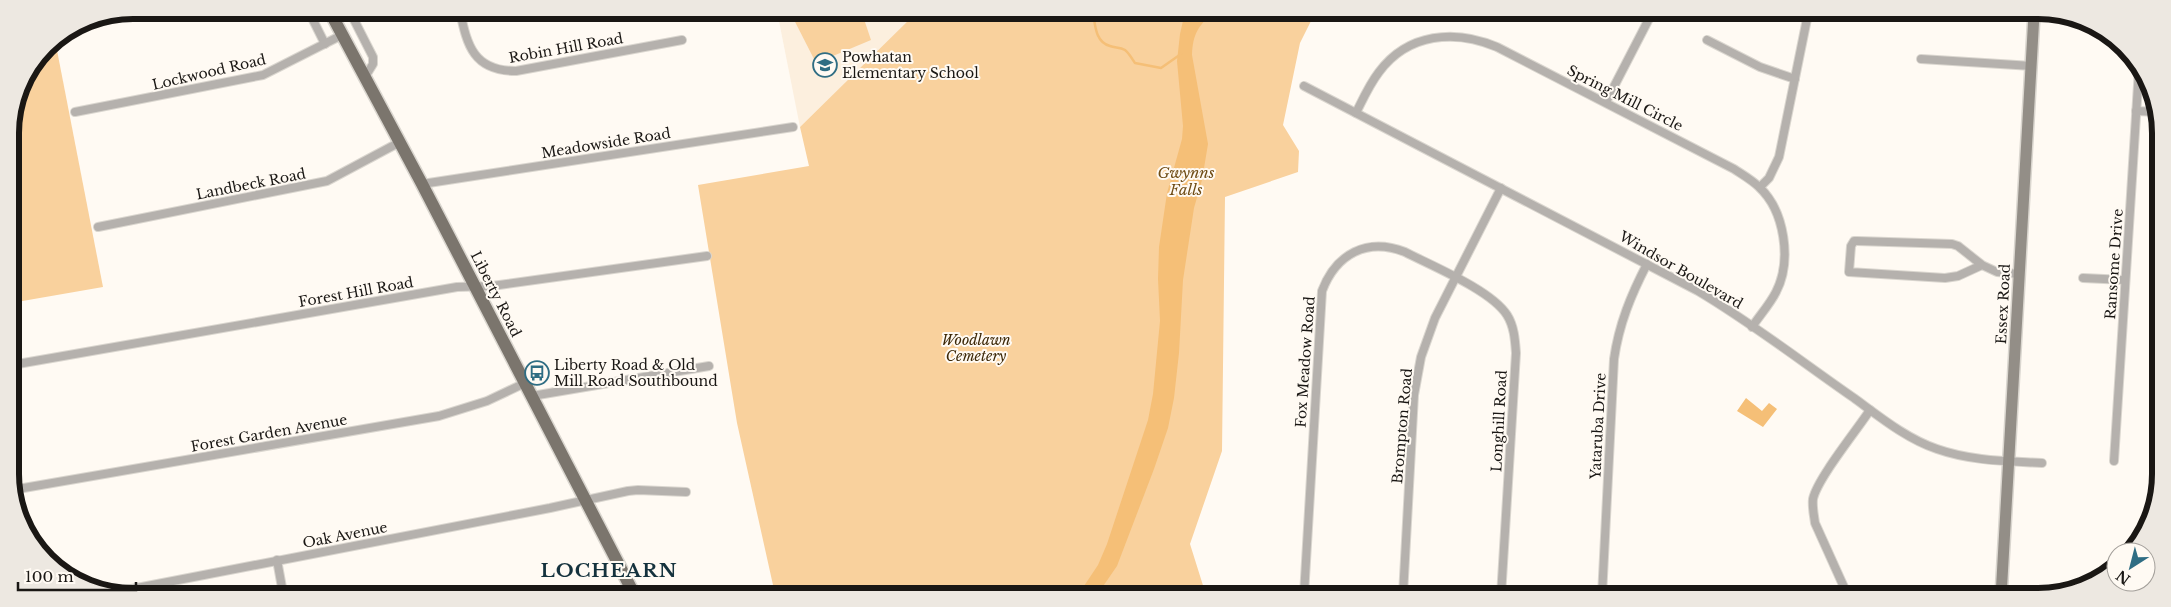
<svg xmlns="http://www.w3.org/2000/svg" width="2171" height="607" viewBox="0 0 2171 607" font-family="'Libre Baskerville',serif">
<rect width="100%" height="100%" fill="#fffaf3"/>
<!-- built -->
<polygon fill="#fcefde" points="777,11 917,12 800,127"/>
<!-- green -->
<g fill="#f9d19d">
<polygon points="790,12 859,12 864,19 871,40 821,61 814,59"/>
<polygon points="917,12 1315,13 1300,43 1283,125 1299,151 1298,172 1225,197 1222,451 1190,544 1206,595 775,594 737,423 698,185 809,166 800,127"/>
<polygon points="55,40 103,287 11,303 10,125 19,85 46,46"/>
</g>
<!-- water -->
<g fill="#f5bf77">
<path d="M1185,12H1212C1198,28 1193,33 1192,55L1208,144L1202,180L1194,208L1183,280L1179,353L1174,398L1168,428L1154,469L1117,566L1097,595H1078L1098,565L1107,544L1148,420L1153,394L1160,321L1158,279L1159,247L1167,193L1182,139L1183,126L1177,61L1180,34Z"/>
<polygon points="1746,398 1762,411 1769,403 1777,409 1763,427 1737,411"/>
</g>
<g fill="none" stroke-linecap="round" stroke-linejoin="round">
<!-- stream -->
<path stroke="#f5bf77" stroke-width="2.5" d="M1093,12C1095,24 1095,42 1110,46C1115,48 1120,47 1125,50C1129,53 1132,59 1135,63L1161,68L1181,54"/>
<!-- street casing -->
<g stroke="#dad6cf" stroke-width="10">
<g id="street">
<polyline points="308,10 325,44"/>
<polyline points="349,10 373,57 373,64 365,77"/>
<path d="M460,11C467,46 474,71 516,71L682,40"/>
<polyline points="1707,40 1760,67 1795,79"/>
<polyline points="1921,59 2032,66"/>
<path d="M1304,86L1698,291C1752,323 1802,362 1854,398C1880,417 1907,439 1937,449C1971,461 2007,461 2042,463"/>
<polyline points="1606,102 1652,13"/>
<polyline points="2136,111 2159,112"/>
<polyline points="75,112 263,75 342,35"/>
<path d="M1356,113C1363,99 1369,85 1379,72C1408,33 1455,29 1497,47L1734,169C1743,175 1752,180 1759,187C1785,211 1792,261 1776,292C1770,304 1760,315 1752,327"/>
<polyline points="422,184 793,127"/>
<polyline points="1760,187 1769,178 1779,157 1808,14"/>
<polyline points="98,227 327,181 400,142"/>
<polyline points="1982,265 1958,246 1952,244 1857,241 1854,241 1851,246 1849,272 1945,278 1958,276 1982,265 1997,272 2019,274"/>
<polyline points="2083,278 2125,280"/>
<polyline points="12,365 457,287 492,286 707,256"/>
<polyline points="532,396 709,366"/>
<polyline points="2114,461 2139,69"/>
<polyline points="12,490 439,416 487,401 525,383"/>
<polyline points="277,560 283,593"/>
<polyline points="111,593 550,508 628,491 638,490 686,492"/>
<path d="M1304,595L1322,291C1336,254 1367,237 1405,252C1432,266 1491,290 1507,315C1514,326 1515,339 1516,353L1501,596"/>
<polyline points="1403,595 1414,395 1421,357 1435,318 1501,188"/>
<path d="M1602,596L1614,359C1619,324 1631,295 1647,264"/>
<path d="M1848,596L1815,523C1814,515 1812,507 1813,499C1817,479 1857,430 1870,410"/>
<polyline points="1864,596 1880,593 1900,596"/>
</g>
</g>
<!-- secondary casing -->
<g stroke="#dad6cf" stroke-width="14">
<polyline id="secondary" points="2001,597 2034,14"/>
</g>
<!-- primary casing -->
<g stroke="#dad6cf" stroke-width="15">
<polyline id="primary" points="329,10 422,184 634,594"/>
</g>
<!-- street -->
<use href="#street" stroke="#b5b1ad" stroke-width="8"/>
<!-- secondary -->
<use href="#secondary" stroke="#938e87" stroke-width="11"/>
<!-- primary -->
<use href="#primary" stroke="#7b756d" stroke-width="12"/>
</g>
<!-- icons -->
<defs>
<g id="school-ring" transform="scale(1.25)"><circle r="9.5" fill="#fffaf3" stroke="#2f6d83" stroke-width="1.5"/><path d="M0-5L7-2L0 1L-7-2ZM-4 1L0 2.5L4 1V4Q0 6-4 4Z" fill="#2f6d83"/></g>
<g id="bus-ring" transform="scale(1.25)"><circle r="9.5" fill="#fffaf3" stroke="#2f6d83" stroke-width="1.5"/><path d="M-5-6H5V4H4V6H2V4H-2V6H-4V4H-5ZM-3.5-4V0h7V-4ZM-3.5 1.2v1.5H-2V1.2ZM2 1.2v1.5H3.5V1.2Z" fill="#2f6d83"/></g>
</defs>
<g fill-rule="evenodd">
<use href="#school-ring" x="825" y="65"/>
<use href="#bus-ring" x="537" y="373"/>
</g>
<g text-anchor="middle" stroke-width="4" stroke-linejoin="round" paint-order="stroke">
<!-- street labels -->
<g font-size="14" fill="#1a1714" stroke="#fffaf3">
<text transform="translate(566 48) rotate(-10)" y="5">Robin Hill Road</text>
<text transform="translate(209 72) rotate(-13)" y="5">Lockwood Road</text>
<text transform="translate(1625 98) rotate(27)" y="5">Spring Mill Circle</text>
<text transform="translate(606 143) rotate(-9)" y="5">Meadowside Road</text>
<text transform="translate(251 184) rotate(-11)" y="5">Landbeck Road</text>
<text transform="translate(2114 264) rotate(-86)" y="5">Ransome Drive</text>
<text transform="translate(1681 270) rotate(30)" y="5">Windsor Boulevard</text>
<text transform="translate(356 292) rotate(-10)" y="5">Forest Hill Road</text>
<text transform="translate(496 294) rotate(63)" y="5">Liberty Road</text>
<text transform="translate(2003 304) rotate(-87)" y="5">Essex Road</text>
<text transform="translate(1305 362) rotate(-86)" y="5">Fox Meadow Road</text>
<text transform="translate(1499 421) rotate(-87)" y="5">Longhill Road</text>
<text transform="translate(1402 426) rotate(-85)" y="5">Brompton Road</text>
<text transform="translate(1598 426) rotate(-87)" y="5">Yataruba Drive</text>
<text transform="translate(269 433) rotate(-10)" y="5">Forest Garden Avenue</text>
<text transform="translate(345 535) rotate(-11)" y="5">Oak Avenue</text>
</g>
<!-- poi labels -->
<g font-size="14" fill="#1a1714" stroke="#fffaf3" text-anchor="start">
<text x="842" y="62">Powhatan<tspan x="842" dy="16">Elementary School</tspan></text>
<text x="554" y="370">Liberty Road &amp; Old<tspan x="554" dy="16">Mill Road Southbound</tspan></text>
</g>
<!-- park labels -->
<g font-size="14" font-style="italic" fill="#3c2706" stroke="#fffaf3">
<text x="976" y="345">Woodlawn<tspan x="976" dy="16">Cemetery</tspan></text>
</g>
<!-- water labels -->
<g font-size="15" font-style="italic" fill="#704d16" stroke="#fffaf3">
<text x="1186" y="178">Gwynns<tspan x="1186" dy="17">Falls</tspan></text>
</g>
<!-- district labels -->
<g font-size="19" font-weight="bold" letter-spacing="1" fill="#15323d" stroke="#fffaf3">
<text x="609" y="577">LOCHEARN</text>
</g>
</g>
<!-- crop -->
<path d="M0 0H2171V607H0ZM133 19H2038A114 114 0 0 1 2152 133V474A114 114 0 0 1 2038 588H133A114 114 0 0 1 19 474V133A114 114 0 0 1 133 19Z" fill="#ede8e1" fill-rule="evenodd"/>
<path fill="none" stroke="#1a1714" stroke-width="6" d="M133 19H2038A114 114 0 0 1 2152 133V474A114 114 0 0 1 2038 588H133A114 114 0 0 1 19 474V133A114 114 0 0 1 133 19Z"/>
<!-- north arrow -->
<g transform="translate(2131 567) rotate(216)"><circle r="24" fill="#fffaf3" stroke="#a39f9a"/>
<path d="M0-4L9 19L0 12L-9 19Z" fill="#2f6d83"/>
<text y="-8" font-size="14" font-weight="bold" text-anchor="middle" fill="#1a1714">N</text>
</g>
<!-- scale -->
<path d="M18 582v8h118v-8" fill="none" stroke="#1a1714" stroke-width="2.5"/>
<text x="25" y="582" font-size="15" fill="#1a1714" stroke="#fffaf3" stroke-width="4" paint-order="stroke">100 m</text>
</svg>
